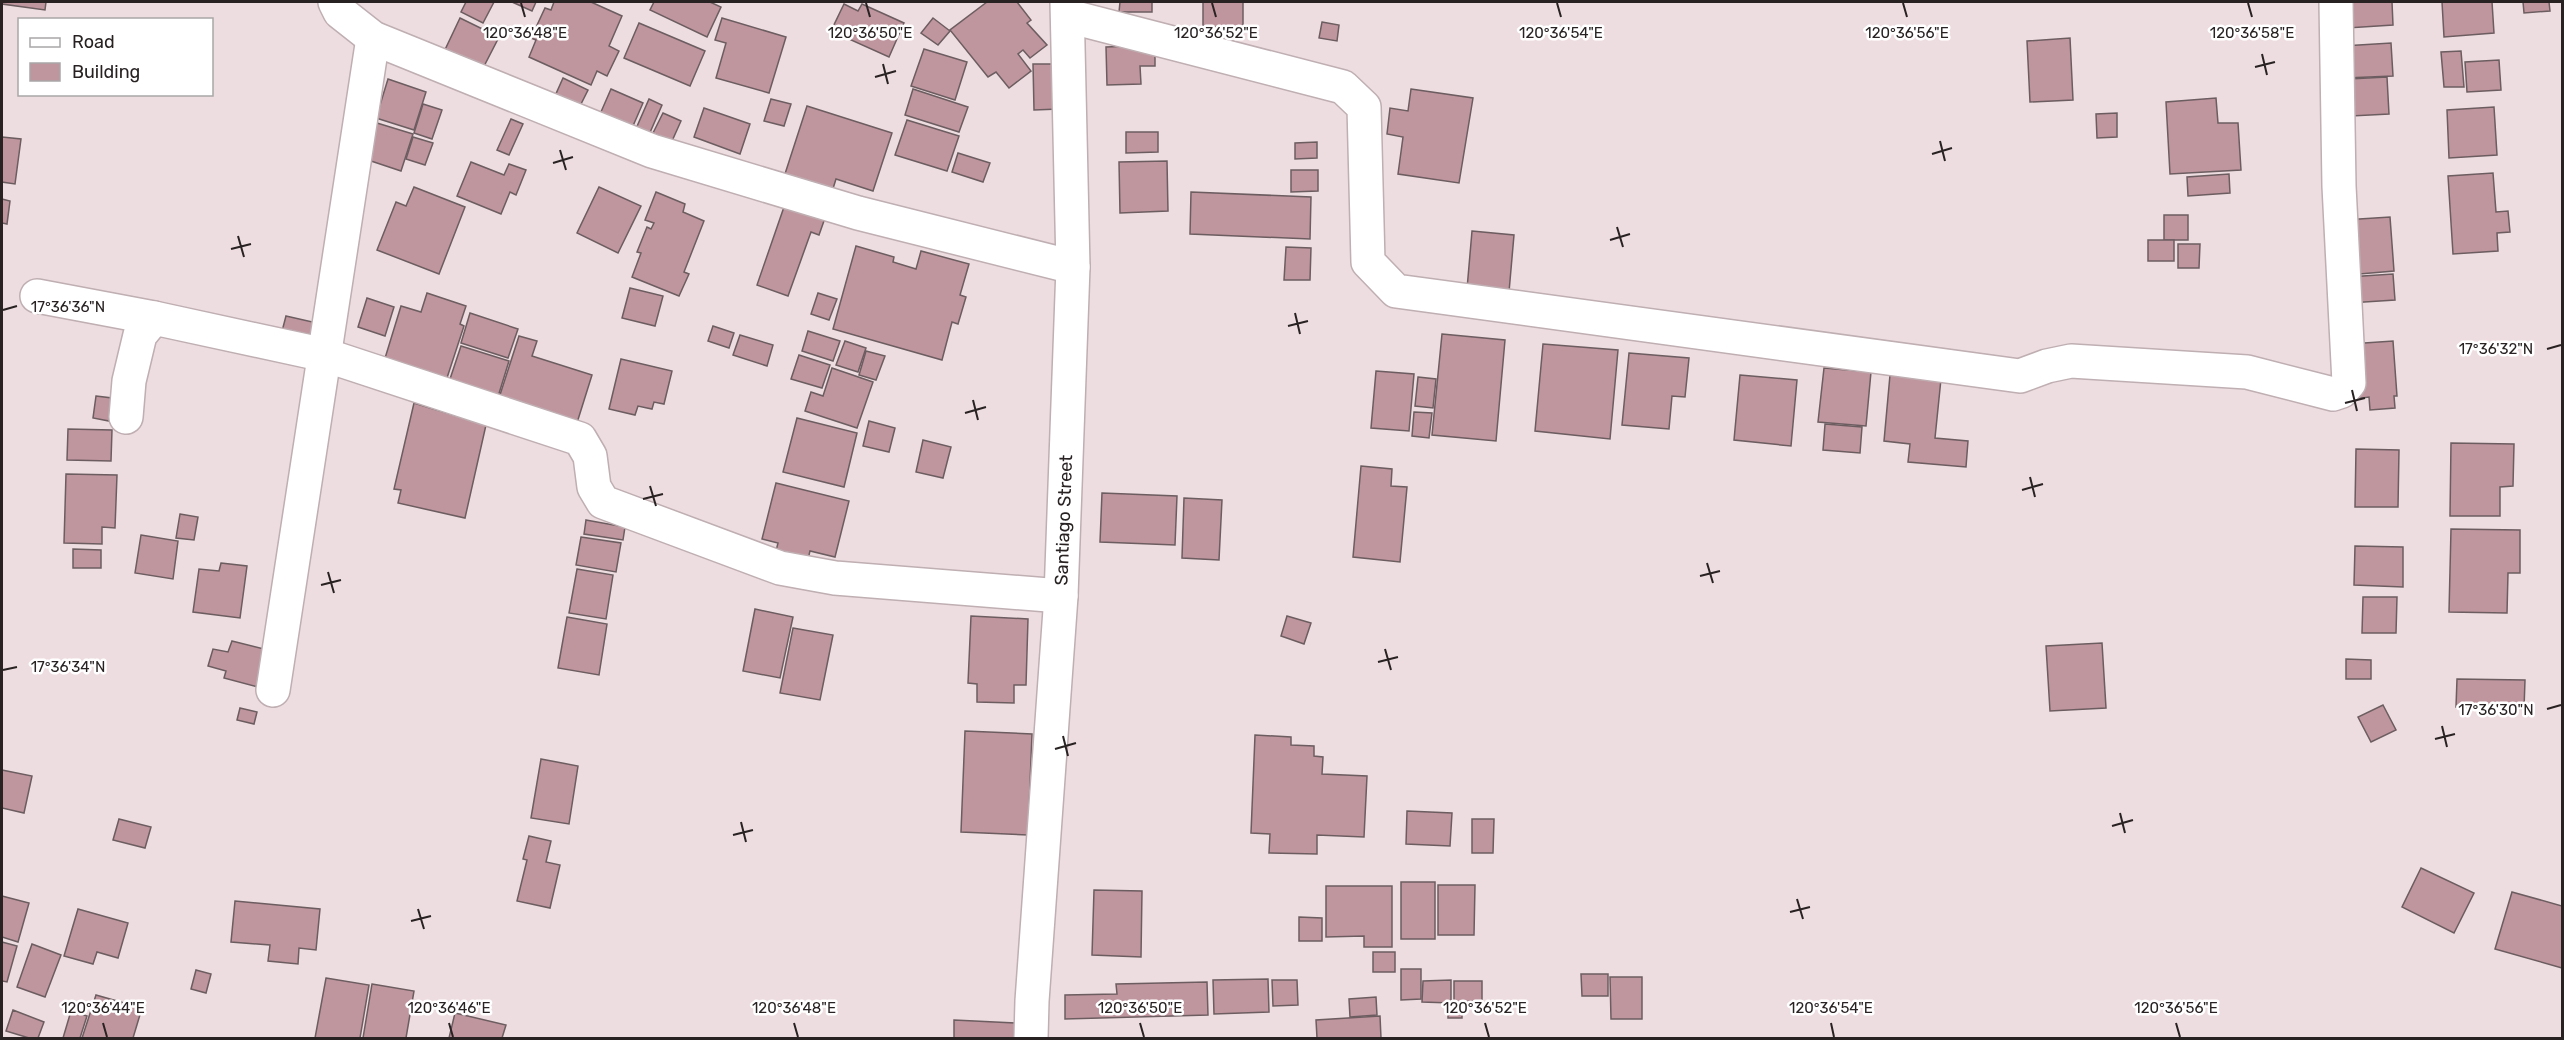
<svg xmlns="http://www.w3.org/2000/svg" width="2564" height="1040" viewBox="0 0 2564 1040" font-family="Rubik,sans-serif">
<rect width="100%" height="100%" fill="#eedde0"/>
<!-- building -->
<g fill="#bf959e" stroke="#6c5d61" stroke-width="1.5">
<polygon points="2,2 46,2 45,10 2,4"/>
<polygon points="466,2 494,2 483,23 461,12"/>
<polygon points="512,2 536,2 532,11"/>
<polygon points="554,2 591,2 622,16 609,46 619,51 607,76 597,71 591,85 529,57 536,40 531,38 545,8 551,10"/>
<polygon points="654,2 710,2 721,7 707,37 650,10"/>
<polygon points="987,2 1017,2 1031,20 1027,23 1047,45 1030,58 1023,50 1018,54 1031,71 1009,88 996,72 988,77 950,30"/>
<polygon points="1120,2 1152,2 1152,12 1119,12"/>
<rect x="1203" y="2" width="40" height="25"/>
<polygon points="2346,2 2392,2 2393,25 2347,28"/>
<polygon points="2442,2 2492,2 2494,33 2444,37"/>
<polygon points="2523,2 2549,2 2550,11 2524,13"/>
<polygon points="844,4 858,11 862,4 904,23 889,57 831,31"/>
<polygon points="460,18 499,37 481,72 443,54"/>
<polygon points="722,18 786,37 769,93 716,78 726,43 715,40"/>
<polygon points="933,18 950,31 938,45 921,33"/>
<polygon points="1322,22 1339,25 1337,41 1319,38"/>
<polygon points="639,23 705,51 690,86 624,58"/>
<polygon points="2070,38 2073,100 2030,102 2027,41"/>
<polygon points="2391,43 2393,76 2345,78 2343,46"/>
<polygon points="1155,45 1155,66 1140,66 1141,84 1107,85 1106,47"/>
<polygon points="924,49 967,62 955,100 911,86"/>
<polygon points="2461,51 2464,87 2444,87 2441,52"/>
<polygon points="2499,60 2501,90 2467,92 2465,62"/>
<polygon points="1033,64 1058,64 1059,109 1034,110"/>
<polygon points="2387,77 2389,114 2351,116 2349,79"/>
<polygon points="563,78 588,90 579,108 555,96"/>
<polygon points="388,79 426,92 414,130 376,118"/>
<polygon points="611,89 643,103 629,135 597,121"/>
<polygon points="913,89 968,107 959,132 905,115"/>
<polygon points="1411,89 1473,98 1459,183 1398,174 1403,137 1387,134 1390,108 1408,111"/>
<polygon points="2216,98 2218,123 2238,123 2241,170 2170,174 2166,102"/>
<polygon points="649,99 662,105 648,137 635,131"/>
<polygon points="771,99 791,104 784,126 764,121"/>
<polygon points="423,104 442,110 432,139 414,133"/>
<polygon points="807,106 892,133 873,191 836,179 831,195 783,180"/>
<polygon points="2494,107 2497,155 2449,158 2447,110"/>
<polygon points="704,108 750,124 740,154 694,137"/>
<polygon points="663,113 681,121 672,141 653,133"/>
<polygon points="2117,113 2117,137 2097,138 2096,114"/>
<polygon points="511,119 523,124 509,155 497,150"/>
<polygon points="907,120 959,136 947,171 895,155"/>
<polygon points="377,123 413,134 401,171 365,159"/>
<polygon points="1126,132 1158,132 1158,152 1126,153"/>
<polygon points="2,137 21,139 15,184 2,182"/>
<polygon points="413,137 433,143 425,165 406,159"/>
<polygon points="1317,142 1317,158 1295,159 1295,143"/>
<polygon points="958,153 990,163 983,182 952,172"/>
<polygon points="1167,161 1168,211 1120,213 1119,162"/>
<polygon points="471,162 504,175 509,164 526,170 516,195 510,192 501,214 457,196"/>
<polygon points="1291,170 1318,170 1318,191 1291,192"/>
<polygon points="2493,173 2496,212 2508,211 2510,232 2497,233 2498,251 2453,254 2448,176"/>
<polygon points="2229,174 2230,193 2188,196 2187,177"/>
<polygon points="414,187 465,207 439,274 377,250 396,202 406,206"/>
<polygon points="599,187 641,206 618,253 577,233"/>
<polygon points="656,192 685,204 683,212 704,221 684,272 689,274 679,296 632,277 641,253 637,252 647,227 651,229 654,223 645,220"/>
<polygon points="1191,192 1311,197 1310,239 1190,234"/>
<polygon points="2,199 10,201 7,224 2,223"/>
<polygon points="784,207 825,218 819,235 811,232 788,296 757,285"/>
<rect x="2164" y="215" width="24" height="25"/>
<polygon points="2390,217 2394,271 2348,275 2344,220"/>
<polygon points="1472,231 1514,235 1509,292 1467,289"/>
<rect x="2148" y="240" width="26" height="21"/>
<polygon points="2178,244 2200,244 2199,268 2178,268"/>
<polygon points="856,246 894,257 893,262 916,269 921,251 969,264 960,295 966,297 958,324 952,322 942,360 833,329"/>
<polygon points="1286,247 1311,248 1310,280 1284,280"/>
<polygon points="2393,274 2395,300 2349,303 2348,277"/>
<polygon points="630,288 663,296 655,326 622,318"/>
<polygon points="427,293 466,306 460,324 464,326 444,387 382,368 401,306 421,312"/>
<polygon points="818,293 837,299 829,320 811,314"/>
<polygon points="367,298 394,307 385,336 358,327"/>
<polygon points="470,313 518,329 508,358 461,343"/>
<polygon points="286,316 317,323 312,343 281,335"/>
<polygon points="713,326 734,333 729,348 708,341"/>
<polygon points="808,331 840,341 833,361 802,351"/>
<polygon points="1442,334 1505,340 1496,441 1432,435"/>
<polygon points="740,335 773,345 767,366 733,355"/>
<polygon points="519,336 537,341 532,356 592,375 576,426 498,401"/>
<polygon points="845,341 866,348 858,372 836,365"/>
<polygon points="2393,341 2397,396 2394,396 2395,408 2370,410 2369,397 2354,399 2350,344"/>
<polygon points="1543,344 1618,350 1610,439 1535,431"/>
<polygon points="461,346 509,361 497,400 448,385"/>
<polygon points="866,351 885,356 876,380 859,375"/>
<polygon points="1629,353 1689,358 1685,397 1672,396 1669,429 1622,425"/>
<polygon points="799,355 830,365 822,388 791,379"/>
<polygon points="621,359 672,371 664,404 654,402 652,409 638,406 635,415 609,409"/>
<polygon points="832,368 873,382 857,428 805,411 811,392 823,396"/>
<polygon points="1824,368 1871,372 1866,426 1818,422"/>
<polygon points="1376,371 1414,374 1409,431 1371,428"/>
<polygon points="1740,375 1797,380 1791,446 1734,440"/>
<polygon points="1890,375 1941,379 1935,438 1968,441 1966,467 1908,462 1910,444 1884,441"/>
<polygon points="1418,377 1436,379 1433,408 1415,406"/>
<polygon points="96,396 112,398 109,421 93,418"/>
<polygon points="414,403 486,425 465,518 398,503 401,490 394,489"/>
<polygon points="1414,412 1432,413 1429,438 1412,436"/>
<polygon points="797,418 857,433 844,487 783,472"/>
<polygon points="869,421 895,428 889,452 863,446"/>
<polygon points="1825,424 1862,427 1860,453 1823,450"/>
<polygon points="68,429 112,430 111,461 67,460"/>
<polygon points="923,440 951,447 943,478 916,472"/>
<polygon points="2451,443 2514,444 2513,486 2500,487 2500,516 2450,516"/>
<polygon points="2356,449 2399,450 2398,507 2355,507"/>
<polygon points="1361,466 1392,469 1391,486 1407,487 1400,562 1353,557"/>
<polygon points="66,474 117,475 115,528 102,527 102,544 64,543"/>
<polygon points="776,483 849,501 835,557 810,551 807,563 775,555 778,543 762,539"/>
<polygon points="1102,493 1177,496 1175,545 1100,542"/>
<polygon points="1184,498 1222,500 1219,560 1182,558"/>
<polygon points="180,514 198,517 194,540 176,538"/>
<polygon points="586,520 625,527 623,540 584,534"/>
<polygon points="2451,529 2520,530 2520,573 2508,573 2507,613 2449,612"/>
<polygon points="141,535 178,541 173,579 135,573"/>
<polygon points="581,537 621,543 616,572 576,565"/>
<polygon points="2355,546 2403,547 2403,587 2354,585"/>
<polygon points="73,549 101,550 101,568 73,568"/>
<polygon points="221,563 247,566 240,618 193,612 199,569 219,571"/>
<polygon points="577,569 613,575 606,619 569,613"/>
<polygon points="2363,597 2397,597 2396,633 2362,633"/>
<polygon points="755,609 793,617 780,678 743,671"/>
<polygon points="971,616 1028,619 1026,685 1014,685 1014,703 977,702 977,684 968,683"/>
<polygon points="1287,616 1311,623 1304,644 1281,636"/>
<polygon points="567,617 607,624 599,675 558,668"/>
<polygon points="793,628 833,635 820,700 780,693"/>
<polygon points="232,641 272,651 262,688 224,678 226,671 208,666 213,649 228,652"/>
<polygon points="2102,643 2106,708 2050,711 2046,646"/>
<polygon points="2346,659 2371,660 2371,679 2346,679"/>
<polygon points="2457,679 2525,680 2524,709 2456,707"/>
<polygon points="2383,705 2396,730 2371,742 2358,717"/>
<polygon points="240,708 257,712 254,724 237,720"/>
<polygon points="965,731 1032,734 1028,835 961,832"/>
<polygon points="1255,735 1291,737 1291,745 1314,746 1314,756 1323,757 1322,774 1367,776 1364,837 1317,835 1317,854 1269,853 1270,834 1251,833"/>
<polygon points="541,759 578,766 569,824 531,818"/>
<polygon points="2,770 32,776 24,813 2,808"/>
<polygon points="1407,811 1452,813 1450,846 1406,844"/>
<polygon points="119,819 151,827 145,848 113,840"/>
<polygon points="1472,819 1494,819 1493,853 1472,853"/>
<polygon points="529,836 551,841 546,862 560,865 550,908 517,901 527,860 523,859"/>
<polygon points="2421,868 2474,893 2454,933 2402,907"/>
<rect x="1401" y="882" width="34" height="57"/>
<polygon points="1438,885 1475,885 1474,935 1438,935"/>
<polygon points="1326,886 1392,886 1392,947 1364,947 1364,936 1326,937"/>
<polygon points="1094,890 1142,891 1141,957 1092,955"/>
<polygon points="2512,892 2562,906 2562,968 2495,949"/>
<polygon points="2,896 29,903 18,942 2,937"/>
<polygon points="235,901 320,909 316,950 299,948 298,964 268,961 270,945 231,942"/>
<polygon points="78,909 128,923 118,958 97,952 93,964 64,956"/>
<polygon points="1299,917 1322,918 1322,941 1299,941"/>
<polygon points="2,942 17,946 7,982 2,981"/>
<polygon points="32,944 61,955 45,997 17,987"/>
<rect x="1373" y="952" width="22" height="20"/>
<polygon points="1401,969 1421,969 1421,999 1401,1000"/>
<polygon points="196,970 211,974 206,993 191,989"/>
<polygon points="1581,974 1608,974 1608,996 1582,996"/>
<polygon points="1610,977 1642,977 1642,1019 1611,1019"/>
<polygon points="326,978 369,985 360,1038 315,1038"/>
<polygon points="1268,979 1269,1012 1214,1014 1213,980"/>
<polygon points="1272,980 1297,980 1298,1005 1273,1006"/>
<polygon points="1451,980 1451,1003 1422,1002 1423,981"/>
<polygon points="1454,981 1482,981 1482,1001 1454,1002"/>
<polygon points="1207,982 1208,1015 1065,1019 1065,995 1117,994 1116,984"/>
<polygon points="372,984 414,991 406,1038 363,1038"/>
<polygon points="96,995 142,1008 133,1038 82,1038"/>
<polygon points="1376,997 1377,1015 1350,1017 1349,999"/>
<rect x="1448" y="1006" width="14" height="12"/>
<polygon points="13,1010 44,1022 38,1038 29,1038 6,1031"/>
<polygon points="71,1011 87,1016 80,1038 63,1038"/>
<polygon points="455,1013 506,1025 502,1038 449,1038"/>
<polygon points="1380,1016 1381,1038 1317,1038 1316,1020"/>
<polygon points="954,1020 1015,1023 1014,1038 954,1038"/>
</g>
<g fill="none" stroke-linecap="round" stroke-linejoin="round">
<!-- minor casing -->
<g stroke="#bfaeb2" stroke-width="36">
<g id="minor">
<polyline points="335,2 340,12 373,38 652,151 858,213 1073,267"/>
<polyline points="1068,16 1343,87 1364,107 1368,262 1396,291 2020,376 2047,366 2071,361 2247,372 2333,394 2342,391 2349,383 2339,186 2336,2"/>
<polyline points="37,296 154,318"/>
<polyline points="126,417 129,381 140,335 154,318 325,355 580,439 590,456 594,487 603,502 780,568 835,578 1061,596"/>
<polyline points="273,690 373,38"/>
</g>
</g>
<!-- tertiary casing -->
<g stroke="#bfaeb2" stroke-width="36">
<g id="tertiary">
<path id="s1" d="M1031,1038L1032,1001L1061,596L1073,267L1067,2"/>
</g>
</g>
<!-- minor -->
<use href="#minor" stroke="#fff" stroke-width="33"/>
<!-- tertiary -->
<use href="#tertiary" stroke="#fff" stroke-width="33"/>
</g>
<!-- ticks -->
<path fill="none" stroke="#282223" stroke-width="2" d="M521,3L525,17M866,3L870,17M1212,3L1216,17M1557,3L1561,17M1903,3L1907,17M2248,3L2252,17M2262,54L2267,75M883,64L888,84M2255,67L2275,62M875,77L896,71M1940,141L1945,161M560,150L566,170M1932,154L1952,148M553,163L573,157M1617,227L1623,247M238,236L244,257M1610,240L1630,234M231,249L251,244M3,310L17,306M1295,313L1300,334M1288,326L1308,321M2547,349L2561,345M2352,390L2357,411M973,400L978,420M2345,403L2365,398M965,413L986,407M2030,477L2035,497M650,486L656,506M2022,490L2043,484M643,499L663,494M1707,563L1713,583M328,572L334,593M1700,576L1720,571M321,585L341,580M1385,649L1391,670M1378,662L1398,657M3,670L17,667M2547,709L2561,705M2442,726L2447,747M1063,736L1068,756M2435,739L2455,734M1055,749L1076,743M2120,813L2125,833M741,822L746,842M2112,826L2133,820M733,835L753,830M1797,899L1803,919M418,909L424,929M1790,912L1810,907M411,921L431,916M103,1023L107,1037M449,1023L453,1037M794,1023L798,1037M1140,1023L1144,1037M1485,1023L1489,1037M1831,1023L1834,1037M2176,1023L2180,1037"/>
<g text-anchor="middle" stroke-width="5" stroke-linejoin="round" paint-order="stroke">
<!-- street labels -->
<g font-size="18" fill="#282223" stroke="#fff">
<text dy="6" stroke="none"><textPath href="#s1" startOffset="519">Santiago Street</textPath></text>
</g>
</g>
<g font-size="15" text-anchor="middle" fill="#282223" stroke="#fff" stroke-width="5" stroke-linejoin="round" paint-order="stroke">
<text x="525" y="38">120°36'48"E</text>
<text x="870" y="38">120°36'50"E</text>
<text x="1216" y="38">120°36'52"E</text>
<text x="1561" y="38">120°36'54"E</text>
<text x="1907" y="38">120°36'56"E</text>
<text x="2252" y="38">120°36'58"E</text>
<text x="68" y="312">17°36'36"N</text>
<text x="2496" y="354">17°36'32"N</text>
<text x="68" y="672">17°36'34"N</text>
<text x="2496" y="715">17°36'30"N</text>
<text x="103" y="1013">120°36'44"E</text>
<text x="449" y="1013">120°36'46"E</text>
<text x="794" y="1013">120°36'48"E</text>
<text x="1140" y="1013">120°36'50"E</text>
<text x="1485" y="1013">120°36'52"E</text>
<text x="1831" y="1013">120°36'54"E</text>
<text x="2176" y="1013">120°36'56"E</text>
</g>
<!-- border -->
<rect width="2564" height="1040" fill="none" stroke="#282223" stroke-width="6"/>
<!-- legend -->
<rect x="18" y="18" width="195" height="78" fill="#ffffff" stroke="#a9a7a7" stroke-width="1.5"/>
<rect x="30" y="38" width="30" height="9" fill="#ffffff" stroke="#a9a7a7" stroke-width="1.5"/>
<text x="72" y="48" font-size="18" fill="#282223">Road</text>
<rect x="30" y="63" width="30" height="18" fill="#bf959e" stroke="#a9a7a7" stroke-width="1.5"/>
<text x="72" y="78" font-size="18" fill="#282223">Building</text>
</svg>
